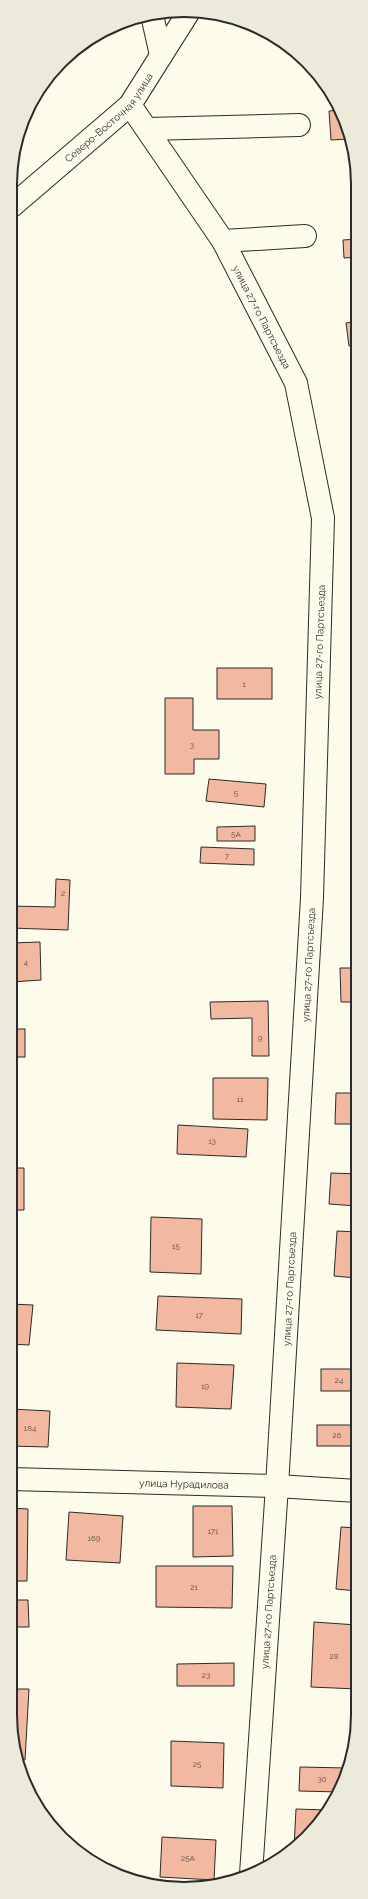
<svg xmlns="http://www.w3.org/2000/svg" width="368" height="1899" viewBox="0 0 368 1899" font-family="Raleway,sans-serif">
<rect width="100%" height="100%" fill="#fdfbea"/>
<!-- building -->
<g fill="#f2b8a0" stroke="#2b2b2b">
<polygon points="341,110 349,139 331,140 329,111"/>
<polygon points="358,239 358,257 344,258 343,240"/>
<polygon points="358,321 357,345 349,346 346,323"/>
<rect x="217" y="668" width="55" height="31"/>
<polygon points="165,698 193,698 193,730 219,730 219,759 194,759 194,774 165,774"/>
<polygon points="353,767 357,767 357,798 352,798"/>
<polygon points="209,779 266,784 264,807 206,801"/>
<polygon points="355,808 357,808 357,863 353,862"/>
<polygon points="255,826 255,841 217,841 217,827"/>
<polygon points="201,847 254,849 254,865 200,863"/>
<polygon points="56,879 70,880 68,930 11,928 11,906 55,907"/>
<rect x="351" y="886" width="6" height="27"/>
<polygon points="40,942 41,980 11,982 11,943"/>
<polygon points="340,968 357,968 357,1002 341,1002"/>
<polygon points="268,1001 269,1056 252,1056 252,1018 211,1019 210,1002"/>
<rect x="11" y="1029" width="14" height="28"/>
<polygon points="213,1078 268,1078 267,1120 213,1119"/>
<polygon points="336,1093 357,1093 357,1124 335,1124"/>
<polygon points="178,1125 248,1129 246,1157 177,1154"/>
<polygon points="11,1168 24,1168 24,1210 10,1210"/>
<polygon points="331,1173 357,1174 357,1206 329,1204"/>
<polygon points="151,1217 202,1219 201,1274 150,1272"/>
<polygon points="337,1231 357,1232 357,1278 334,1276"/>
<polygon points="158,1296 242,1299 241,1334 156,1330"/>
<polygon points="10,1304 33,1305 29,1345 10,1344"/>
<polygon points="177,1363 234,1365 231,1409 176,1407"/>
<rect x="321" y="1369" width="36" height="22"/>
<polygon points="10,1409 50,1411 48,1447 10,1446"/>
<rect x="317" y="1425" width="40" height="21"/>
<polygon points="193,1506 232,1506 233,1556 193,1557"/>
<polygon points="10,1508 28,1509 27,1581 10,1581"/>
<polygon points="69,1512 123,1516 120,1563 66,1560"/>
<polygon points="341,1527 357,1528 357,1591 336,1589"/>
<polygon points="156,1566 233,1566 232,1608 156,1607"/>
<polygon points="10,1600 28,1600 29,1627 10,1627"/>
<polygon points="314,1622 357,1625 357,1689 311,1687"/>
<polygon points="234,1663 234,1686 177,1686 177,1664"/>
<polygon points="10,1689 29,1689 25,1760 19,1760 10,1715"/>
<polygon points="171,1741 224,1743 223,1788 171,1786"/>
<polygon points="300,1767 347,1768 340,1792 299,1791"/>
<polygon points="296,1809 326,1810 299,1846 294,1848"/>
<polygon points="162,1837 216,1840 214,1880 160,1877"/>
</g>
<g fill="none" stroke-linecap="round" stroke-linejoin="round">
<!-- minor casing -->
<g stroke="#2b2b2b" stroke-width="24">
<g id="minor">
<polyline points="152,15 161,55"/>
<path id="s1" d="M130,105L223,241L296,383L323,518L312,898L277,1486L251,1874"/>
<polyline points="147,129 299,125"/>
<path id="s2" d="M11,207L130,105L188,13"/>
<polyline points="223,241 305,236"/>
<path id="s3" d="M10,1479L277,1486L357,1491"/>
</g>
</g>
<!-- minor -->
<use href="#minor" stroke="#fdfbea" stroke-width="22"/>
</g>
<g text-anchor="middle" stroke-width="3" stroke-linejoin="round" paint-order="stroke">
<!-- number labels -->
<g font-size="8" fill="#5d4e48">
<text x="244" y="687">1</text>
<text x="192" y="748">3</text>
<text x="236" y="796">5</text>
<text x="236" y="837">5А</text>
<text x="227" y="859">7</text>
<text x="63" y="896">2</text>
<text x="26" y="965">4</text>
<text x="260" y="1041">9</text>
<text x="240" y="1102">11</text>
<text x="212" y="1144">13</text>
<text x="176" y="1249">15</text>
<text x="199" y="1318">17</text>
<text x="339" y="1383">24</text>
<text x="205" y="1389">19</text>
<text x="30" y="1431">184</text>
<text x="337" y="1438">26</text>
<text x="213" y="1534">171</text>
<text x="94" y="1541">169</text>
<text x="194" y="1590">21</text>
<text x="334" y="1659">28</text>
<text x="206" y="1678">23</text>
<text x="197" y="1767">25</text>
<text x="322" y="1782">30</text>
<text x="188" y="1861">25А</text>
</g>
<!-- street labels -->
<g font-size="10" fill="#2b2b2b" stroke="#fdfbea">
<text dy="4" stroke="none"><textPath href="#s2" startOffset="133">Северо-Восточная улица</textPath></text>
<text dy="4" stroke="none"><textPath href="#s1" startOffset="250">улица 27-го Партсъезда</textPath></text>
<text transform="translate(319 642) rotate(-88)" y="4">улица 27-го Партсъезда</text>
<text transform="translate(308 965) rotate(-87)" y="4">улица 27-го Партсъезда</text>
<text transform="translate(289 1289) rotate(-87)" y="4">улица 27-го Партсъезда</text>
<text dy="4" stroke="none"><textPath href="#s3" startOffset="174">улица Нурадилова</textPath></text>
<text transform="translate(268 1612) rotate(-86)" y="4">улица 27-го Партсъезда</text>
</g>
</g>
<!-- crop -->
<path d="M0 0H368V1899H0ZM184 17H184A167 167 0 0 1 351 184V1715A167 167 0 0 1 184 1882H184A167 167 0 0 1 17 1715V184A167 167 0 0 1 184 17Z" fill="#eceadb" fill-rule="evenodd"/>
<path fill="none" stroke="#2b2b2b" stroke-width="2" d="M184 17H184A167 167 0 0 1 351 184V1715A167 167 0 0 1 184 1882H184A167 167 0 0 1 17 1715V184A167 167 0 0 1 184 17Z"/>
</svg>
